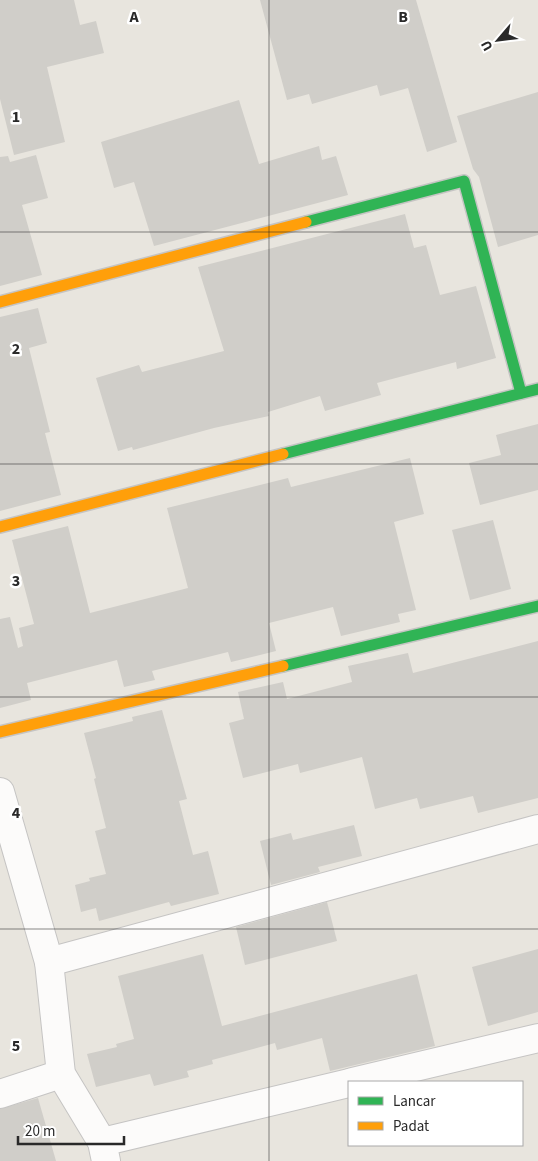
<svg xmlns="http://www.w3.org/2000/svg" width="538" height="1161" viewBox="0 0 538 1161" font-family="'Source Sans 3',sans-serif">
<rect width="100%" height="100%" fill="#e8e5de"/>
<!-- building -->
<g fill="#d0cec9">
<polygon points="0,0 74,0 80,25 96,21 104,53 47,67 65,142 14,155 0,99"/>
<polygon points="260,0 416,0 457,142 427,152 408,88 380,96 377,85 312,104 309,94 287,100"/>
<polygon points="538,92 538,235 498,247 479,177 473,169 457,116"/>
<polygon points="239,100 259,164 319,146 322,160 336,156 348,195 154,246 134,182 114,188 101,142"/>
<polygon points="36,155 48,198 22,205 42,275 0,286 0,157 8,156 10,162"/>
<polygon points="405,214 414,248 426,245 440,295 476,286 496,358 457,369 456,362 377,383 381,395 325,411 320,396 268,412 269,416 214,428 133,450 132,447 118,451 96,378 139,365 142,372 224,351 198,267"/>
<polygon points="38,308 47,343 29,348 50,432 45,433 61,495 0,511 0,317"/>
<polygon points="538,424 538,490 480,505 469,463 501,455 496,435"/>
<polygon points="410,458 424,514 394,522 416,610 398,614 400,622 341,636 333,607 269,623 276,651 231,662 228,652 152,671 155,680 124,687 117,660 27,683 31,700 0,708 0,619 10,617 18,648 23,646 19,628 34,624 12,540 68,526 90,613 188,588 167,508 288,478 291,487"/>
<polygon points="493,520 511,589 470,600 452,530"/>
<polygon points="538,641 538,798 478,813 473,796 420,809 417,798 375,809 362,757 300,773 298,764 243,778 229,723 244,719 238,692 283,682 287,699 352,682 348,666 408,653 413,673"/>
<polygon points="162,710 187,799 179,801 193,855 208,851 219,894 171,906 169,902 99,921 96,908 81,912 75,885 90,881 89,878 106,874 95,831 106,828 94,779 96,778 84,733 133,721 132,717"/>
<polygon points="354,825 362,856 318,867 320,872 271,885 260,841 291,833 293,840"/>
<polygon points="327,902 337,941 245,965 236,927"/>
<polygon points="538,949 538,1012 488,1026 472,967"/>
<polygon points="203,954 222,1026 417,974 435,1046 330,1071 322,1038 277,1050 275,1043 212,1060 213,1064 187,1071 189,1077 154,1086 150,1074 96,1087 87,1054 117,1047 116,1044 134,1039 118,976"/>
<polygon points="38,1098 56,1161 0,1161 0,1109"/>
</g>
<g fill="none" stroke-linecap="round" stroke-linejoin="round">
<!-- street casing -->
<g stroke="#c5c4c3" stroke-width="30">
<g id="street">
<polyline points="0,792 49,962 61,1074 102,1142 106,1161"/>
<polyline points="49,962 538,829"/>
<polyline points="352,1082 538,1038"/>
<polyline points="0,1094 61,1074"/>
<polyline points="102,1142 349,1083"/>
</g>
</g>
<!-- fast casing -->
<g stroke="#c5c4c3" stroke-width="14">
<g id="fast">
<polyline points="306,222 464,181 521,393"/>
<polyline points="283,454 538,389"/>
<polyline points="283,666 538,606"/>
</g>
</g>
<!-- slow casing -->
<g stroke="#c5c4c3" stroke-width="14">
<g id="slow">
<polyline points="0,302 306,222"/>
<polyline points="0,527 283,454"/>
<polyline points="0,732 283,666"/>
</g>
</g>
<!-- street -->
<use href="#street" stroke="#fcfbfa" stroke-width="28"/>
<!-- fast -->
<use href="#fast" stroke="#30b455" stroke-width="11"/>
<!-- slow -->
<use href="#slow" stroke="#ff9f0a" stroke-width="11"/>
</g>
<!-- grid -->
<path fill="none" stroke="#292929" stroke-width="1" stroke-opacity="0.55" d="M269,0V1161M0,232H538M0,464H538M0,697H538M0,929H538"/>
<g font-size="16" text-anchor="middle" font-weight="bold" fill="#292929" stroke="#fff" stroke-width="5" stroke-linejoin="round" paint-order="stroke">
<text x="134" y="22">A</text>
<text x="403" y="22">B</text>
<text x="16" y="122">1</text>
<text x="16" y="354">2</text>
<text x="16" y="586">3</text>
<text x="16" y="818">4</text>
<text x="16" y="1051">5</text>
</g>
<!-- legend -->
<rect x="348" y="1081" width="175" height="65" fill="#ffffff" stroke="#a9a9a9"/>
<rect x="358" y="1097" width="25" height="8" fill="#30b455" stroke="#a9a9a9"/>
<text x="393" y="1106" font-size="15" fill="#292929">Lancar</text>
<rect x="358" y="1122" width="25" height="8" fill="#ff9f0a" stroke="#a9a9a9"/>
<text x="393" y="1131" font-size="15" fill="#292929">Padat</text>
<!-- north arrow -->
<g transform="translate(498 40) rotate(242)" stroke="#ffffff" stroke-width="4" paint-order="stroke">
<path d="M0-4L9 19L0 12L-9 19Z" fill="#292929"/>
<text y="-8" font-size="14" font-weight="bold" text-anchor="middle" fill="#292929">U</text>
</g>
<!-- scale -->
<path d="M18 1136v8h106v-8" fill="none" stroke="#292929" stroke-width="2.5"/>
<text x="25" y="1136" font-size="15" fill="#292929" stroke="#ffffff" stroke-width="4" paint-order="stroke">20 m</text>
</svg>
